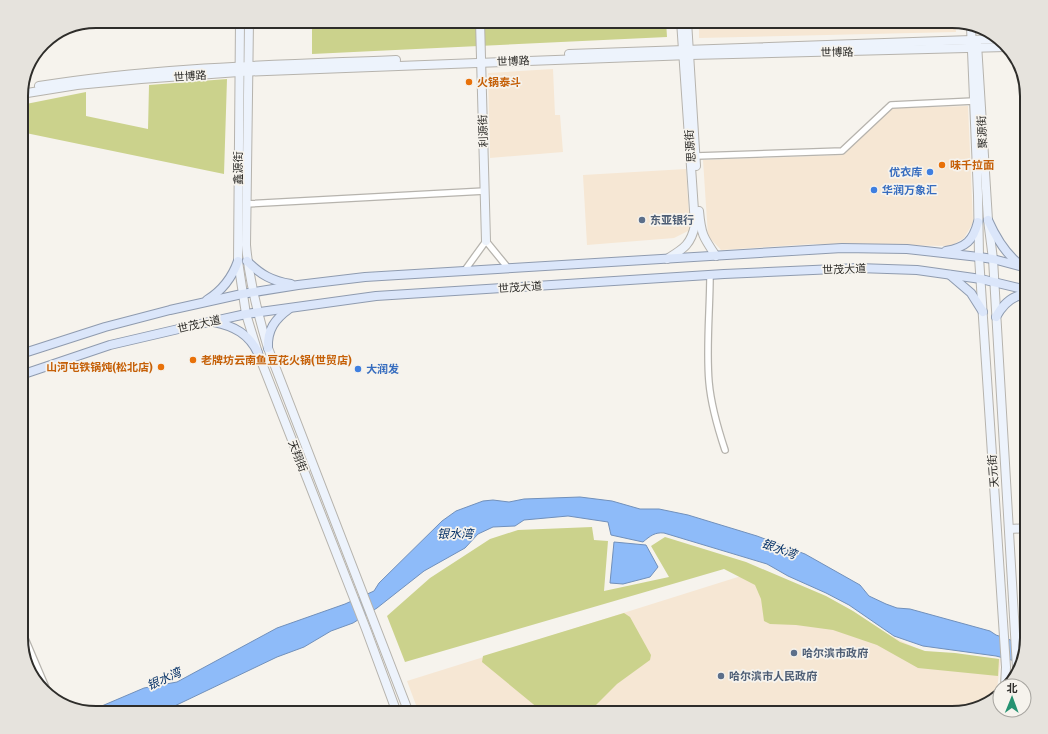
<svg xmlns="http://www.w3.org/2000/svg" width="1048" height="734" viewBox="0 0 1048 734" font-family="Literata,'Noto Sans SC',serif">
<rect width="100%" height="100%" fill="#f6f3ed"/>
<!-- commercial -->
<g fill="#f6e7d4">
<polygon points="699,21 952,21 955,22 956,32 699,38"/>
<polygon points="553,69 555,115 560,115 563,152 490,158 488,73"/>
<polygon points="968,106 973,223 964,238 951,246 813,244 721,250 708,236 703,160 843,155 893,108"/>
<polygon points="686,169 690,230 674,238 587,245 583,175"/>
<polygon points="757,571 922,651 1001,659 996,696 985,705 952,713 419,713 407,681"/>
</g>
<!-- green -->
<g fill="#cbd28c">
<polygon points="312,21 666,21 667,37 312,54"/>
<polygon points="227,79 224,174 21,132 21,105 86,92 86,116 148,129 149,85"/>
<polygon points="592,527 594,540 608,541 604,591 669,577 651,546 665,537 746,562 826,596 853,611 900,642 925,651 955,653 999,659 998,676 918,668 877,645 833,630 796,625 770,624 764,621 761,599 755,585 724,569 405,662 387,616 430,578 490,539 518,530"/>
<polygon points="624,613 630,617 651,655 650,660 617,684 588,713 544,713 482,662 483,656"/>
</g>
<!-- water -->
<g fill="#8ebbf9" stroke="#7190bb">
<path d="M580,497L612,501L640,509H659L688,515L757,536L805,554L860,585L869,596L886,604L897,608L910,609L990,631L996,635L1025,645L1019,662L996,656L923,646L894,636L849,605L826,593L788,576L767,564L664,533C655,532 650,536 643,542L611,535L608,522L568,516L524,520L515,526L493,527L478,534L465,548L424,571L377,608L353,623L331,631L304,647L277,657L162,712L159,713H96L90,711L144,688L177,682L277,628L345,604L374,591L379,583L442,521L456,511L483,501L493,500L509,502L524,499Z"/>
<polygon points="614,542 646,545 658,567 650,577 623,584 610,583"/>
</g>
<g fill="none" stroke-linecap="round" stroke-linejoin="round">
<!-- street casing -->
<g stroke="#b6b3ad" stroke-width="8">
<g id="street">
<polyline points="696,156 842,151 891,105 974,101"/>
<polyline points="246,204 485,191"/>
<polyline points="465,270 486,241 508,268"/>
<path d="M710,275C710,310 706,347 709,382C711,405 718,429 725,450"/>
<polyline points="21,629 50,697"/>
</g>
</g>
<!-- secondary casing -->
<g stroke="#b6b3ad" stroke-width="10">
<g id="secondary">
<polyline points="240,21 238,261 246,314 258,353 366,629 397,713"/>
<path d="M249,21L246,245C249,280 258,315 268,348L409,713"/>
<polyline points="480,21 486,241"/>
<polyline points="687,21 696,166"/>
<polyline points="971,27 978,195 979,257 1006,667 1005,686"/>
<polyline points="977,44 988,220 993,259 1017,668"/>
<polyline points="569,54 1000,39"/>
<path d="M39,86C157,67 276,65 396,60"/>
<polyline points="21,94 77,85 141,79 239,72 690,55 1006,47"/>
<path d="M699,211C701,234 703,237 716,256"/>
<path d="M667,259C683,249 691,245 695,225L681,21"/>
<polyline points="1010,529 1027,528"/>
</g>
</g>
<!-- primary casing -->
<g stroke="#8f9baf" stroke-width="10">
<g id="primary">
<path d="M988,220C996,238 1005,253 1020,265"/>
<path d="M946,251C966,247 973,241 978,222"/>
<path d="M247,261C261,275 272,281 291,284"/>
<polyline points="950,275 971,293 983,312"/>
<path d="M207,300C223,290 232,278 238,261"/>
<path d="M996,317C1003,304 1012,295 1027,294"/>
<path d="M214,322C234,326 249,334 258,353"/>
<path d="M268,348C267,330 275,319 289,309"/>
<polyline points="21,354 105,327 170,310 242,294 298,285 365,277 842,248 907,249 979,257 993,259 1027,268"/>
<polyline points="21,375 110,345 200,324 246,314 376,296 724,274 858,268 917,270 981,279 1027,290"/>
</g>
</g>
<!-- street -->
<use href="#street" stroke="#fff" stroke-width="5.5"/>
<!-- secondary -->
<use href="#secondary" stroke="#edf3fc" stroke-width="8"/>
<!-- primary -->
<use href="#primary" stroke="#dbe6fa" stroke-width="8"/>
</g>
<!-- markers -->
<g fill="#e8710a" stroke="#f6f3ed" stroke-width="1.5">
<circle cx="469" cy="82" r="4"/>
<circle cx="942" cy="165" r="4"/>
<circle cx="193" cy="360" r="4"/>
<circle cx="161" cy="367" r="4"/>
</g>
<g fill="#3f7fe0" stroke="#f6f3ed" stroke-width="1.5">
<circle cx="930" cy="172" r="4"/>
<circle cx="874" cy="190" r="4"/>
<circle cx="358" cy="369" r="4"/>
</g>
<g fill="#5c6f8a" stroke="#f6f3ed" stroke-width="1.5">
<circle cx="642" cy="220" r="4"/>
<circle cx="794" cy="653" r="4"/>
<circle cx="721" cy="676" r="4"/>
</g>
<g text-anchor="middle" stroke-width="3.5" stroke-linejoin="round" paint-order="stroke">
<!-- street labels -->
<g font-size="11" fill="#2e2d2a" stroke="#f6f3ed">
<text transform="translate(837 52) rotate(-1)" y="4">世博路</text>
<text transform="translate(513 61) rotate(-2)" y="4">世博路</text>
<text transform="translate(190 76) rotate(-4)" y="4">世博路</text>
<text transform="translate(483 131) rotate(-92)" y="4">利源街</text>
<text transform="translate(982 132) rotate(-93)" y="4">聚源街</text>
<text transform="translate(690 146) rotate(-94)" y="4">思源街</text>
<text transform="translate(238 168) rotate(-90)" y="4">鑫源街</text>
<text transform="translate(844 269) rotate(-2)" y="4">世茂大道</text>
<text transform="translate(520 287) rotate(-4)" y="4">世茂大道</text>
<text transform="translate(199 324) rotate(-13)" y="4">世茂大道</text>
<text transform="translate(298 456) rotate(69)" y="4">天翔街</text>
<text transform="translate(993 471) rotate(-94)" y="4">天元街</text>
</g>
<!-- food labels -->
<g font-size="11" font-weight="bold" fill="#c56008" stroke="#f6f3ed" text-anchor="start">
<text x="477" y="86">火锅泰斗</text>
<text x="950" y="169">味千拉面</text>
<text x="201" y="364">老牌坊云南鱼豆花火锅(世贸店)</text>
<text x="153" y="371" text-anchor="end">山河屯铁锅炖(松北店)</text>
</g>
<!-- shop labels -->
<g font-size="11" font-weight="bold" fill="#366cbe" stroke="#f6f3ed" text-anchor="start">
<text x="922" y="176" text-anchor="end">优衣库</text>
<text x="882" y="194">华润万象汇</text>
<text x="366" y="373">大润发</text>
</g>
<!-- service labels -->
<g font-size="11" font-weight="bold" fill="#4e5e75" stroke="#f6f3ed" text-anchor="start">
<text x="650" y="224">东亚银行</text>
<text x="802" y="657">哈尔滨市政府</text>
<text x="729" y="680">哈尔滨市人民政府</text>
</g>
<!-- water labels -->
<g font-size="12" font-style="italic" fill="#043066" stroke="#f6f3ed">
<text x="455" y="538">银水湾</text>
<text transform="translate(779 549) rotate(20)" y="4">银水湾</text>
<text transform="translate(164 679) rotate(-24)" y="4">银水湾</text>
</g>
</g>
<!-- crop -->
<path d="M0 0H1048V734H0ZM96 28H952A68 68 0 0 1 1020 96V638A68 68 0 0 1 952 706H96A68 68 0 0 1 28 638V96A68 68 0 0 1 96 28Z" fill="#e6e3dd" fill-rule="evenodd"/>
<path fill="none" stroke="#2e2d2a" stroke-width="2" d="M96 28H952A68 68 0 0 1 1020 96V638A68 68 0 0 1 952 706H96A68 68 0 0 1 28 638V96A68 68 0 0 1 96 28Z"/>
<!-- north arrow -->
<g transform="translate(1012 698) rotate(1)"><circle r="19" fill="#f6f3ed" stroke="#a6a49f"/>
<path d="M0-3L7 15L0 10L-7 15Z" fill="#269271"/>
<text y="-6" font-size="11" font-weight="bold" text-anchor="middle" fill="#2e2d2a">北</text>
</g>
</svg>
